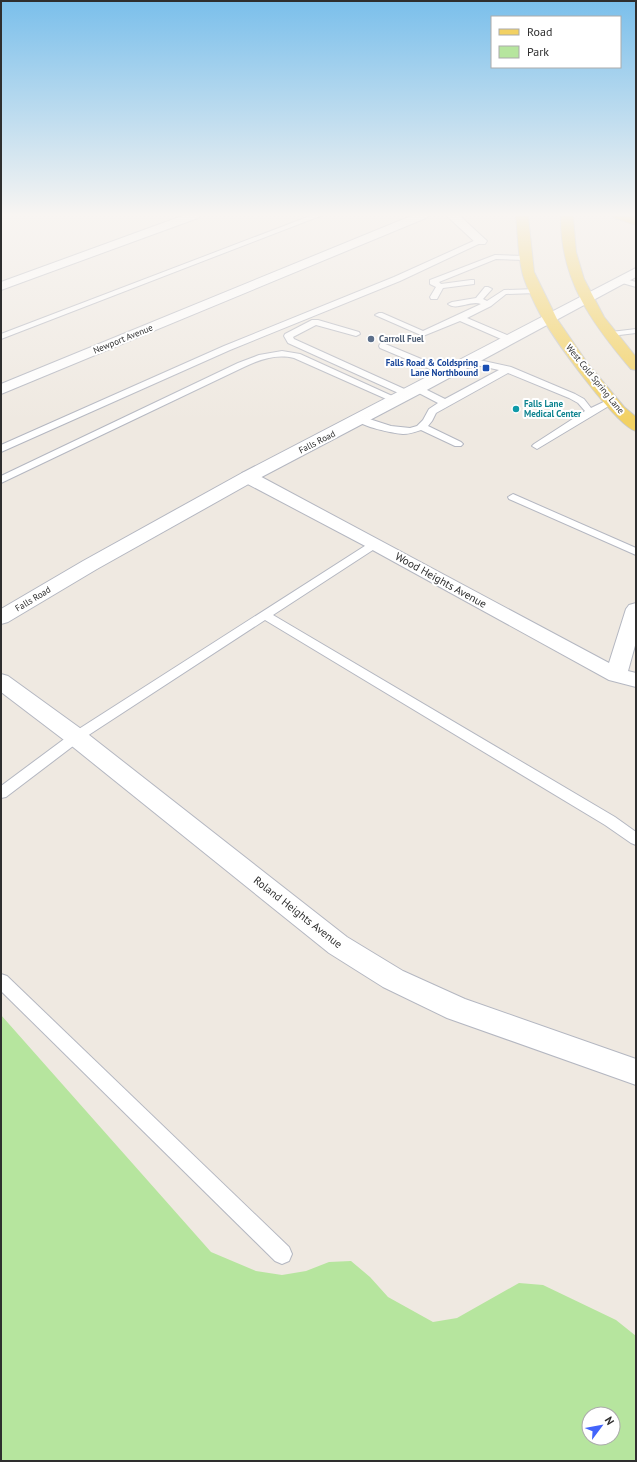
<svg xmlns="http://www.w3.org/2000/svg" width="637" height="1462" viewBox="0 0 637 1462" font-family="'PT Sans',sans-serif">
<rect width="100%" height="100%" fill="#efe9e1"/>
<!-- green -->
<path fill="#b6e59e" fill-rule="evenodd" d="M1,1015L211,1252L256,1271L282,1275L306,1271L329,1262L351,1261L370,1277L388,1297L433,1322L457,1318L519,1283L543,1285L616,1320L636,1336V1461H1ZM589,1414H613V1438H589Z"/>
<g fill="none" stroke-linecap="round" stroke-linejoin="round">
<!-- lane casing -->
<g stroke="#b4b7c1" stroke-width="2">
<g id="lane">
<polygon points="310,216 320,216 1,339 1,334"/>
<polygon points="478,239 481,239 485,241 400,281 230,350 1,452 1,445 224,346 394,277"/>
<polygon points="495,255 526,256 530,258 526,260 496,259 439,282 441,284 471,280 474,280 474,284 443,288 437,299 431,299 430,297 436,287 430,284 430,280"/>
<polygon points="619,278 622,278 636,282 636,287 619,282"/>
<path d="M485,287H488L492,289L483,299L487,301L504,290L537,289L541,291L537,293L506,294L491,306L467,318L514,338L515,340L514,342H508L460,321L423,336L375,315L379,313H382L423,331L481,304C471,300 456,311 448,304L452,302L476,298Z"/>
<polygon points="312,320 318,320 359,332 360,334 356,336 316,325 293,337 294,339 411,392 412,394 411,396 405,396 288,343 284,336 285,334"/>
<polygon points="636,329 636,333 611,336 607,334 611,332"/>
<polygon points="383,343 450,371 451,373 447,376 444,375 380,348 379,346 380,344"/>
<path d="M282,351L300,354L401,400L396,403L393,402L294,358C276,354 261,359 244,367L1,483V476L238,363L259,355Z"/>
<path d="M470,358L511,367L575,394L584,399L591,408L612,398L617,401L537,449L532,446L534,444L585,411L578,403L569,398L508,373L436,413L432,421L428,426L461,442L463,444L461,446H455L421,430C415,432 410,434 403,434C392,433 362,427 355,419L360,416L391,426L410,428L417,426L423,420L429,409L438,403L415,391L414,389L415,387H421L445,399L499,370L467,363L466,361L467,359Z"/>
<polygon points="513,494 636,548 636,555 509,499 508,497"/>
<polygon points="375,541 379,542 380,544 379,546 273,615 615,817 636,832 636,845 631,843 605,825 265,620 81,740 6,797 1,798 1,786 71,734 371,542"/>
<polygon points="1,974 7,976 289,1247 292,1254 289,1261 282,1264 275,1261 1,991"/>
</g>
</g>
<!-- street casing -->
<g stroke="#b4b7c1" stroke-width="2">
<g id="street">
<polygon points="182,216 200,216 198,218 1,290 1,282"/>
<polygon points="411,216 428,216 426,218 1,394 1,384"/>
<polygon points="447,216 460,216 487,241 485,244 477,244"/>
<polygon points="248,472 254,473 609,663 626,609 629,605 636,603 636,642 628,671 636,673 636,687 609,680 369,548 242,481 240,477 242,473"/>
<polygon points="1,674 8,676 84,731 347,937 403,971 465,999 636,1059 636,1085 447,1018 383,987 329,953 68,743 1,692"/>
</g>
</g>
<!-- secondary casing -->
<g stroke="#b4b7c1" stroke-width="2">
<polygon id="secondary" points="636,268 636,277 423,392 254,481 97,569 8,622 1,624 1,609 83,561 242,473"/>
</g>
<!-- primary casing -->
<g stroke="#c9c9c9" stroke-width="2">
<g id="primary">
<path d="M516,216H528L534,272L557,319L588,364L624,407L636,417V431C616,426 555,340 543,319C537,309 524,282 522,271C518,254 518,234 516,216Z"/>
<path d="M561,216H573L576,252L584,279L604,317L636,357V370L631,369C592,323 560,280 561,216Z"/>
<polygon points="613,216 636,217 636,225 615,218"/>
</g>
</g>
<!-- lane -->
<use href="#lane" fill="#fff" fill-rule="evenodd"/>
<!-- street -->
<use href="#street" fill="#fff" fill-rule="evenodd"/>
<!-- secondary -->
<use href="#secondary" fill="#fff" fill-rule="evenodd"/>
<!-- primary -->
<use href="#primary" fill="#f2d163" fill-rule="evenodd"/>
</g>
<!-- sky -->
<linearGradient id="sky" x2="0" y2="1"><stop stop-color="#7abfeb"/><stop offset="0.51" stop-color="#f8f5f2"/><stop offset="1" stop-color="#f8f5f2" stop-opacity="0"/></linearGradient>
<rect width="637" height="421" fill="url(#sky)"/>
<!-- markers -->
<circle fill="#5c6f8a" stroke="#fff" stroke-width="1.5" cx="371" cy="339" r="4"/>
<rect fill="#1a4fb4" stroke="#fff" stroke-width="1.5" x="482" y="364" width="8" height="8" rx="2"/>
<circle fill="#0f9aa8" stroke="#fff" stroke-width="1.5" cx="516" cy="409" r="4"/>
<g text-anchor="middle" stroke-width="4" stroke-linejoin="round" paint-order="stroke">
<!-- far-street labels -->
<g font-size="9" fill="#2e2e2e" stroke="#fff">
<text transform="translate(123 339) rotate(-22)" y="3">Newport Avenue</text>
<text transform="translate(595 379) rotate(51)" y="3">West Cold Spring Lane</text>
<text transform="translate(317 442) rotate(-27)" y="3">Falls Road</text>
<text transform="translate(33 599) rotate(-31)" y="3">Falls Road</text>
</g>
<!-- far-service labels -->
<g font-size="9" font-weight="bold" fill="#4e5e75" stroke="#fff" text-anchor="start">
<text x="379" y="342">Carroll Fuel</text>
</g>
<!-- far-transit labels -->
<g font-size="9" font-weight="bold" fill="#164399" stroke="#fff" text-anchor="end">
<text x="478" y="366">Falls Road &amp; Coldspring<tspan x="478" dy="10">Lane Northbound</tspan></text>
</g>
<!-- far-culture labels -->
<g font-size="9" font-weight="bold" fill="#0d838f" stroke="#fff" text-anchor="start">
<text x="524" y="407">Falls Lane<tspan x="524" dy="10">Medical Center</tspan></text>
</g>
<!-- street labels -->
<g font-size="11" fill="#2e2e2e" stroke="#fff">
<text transform="translate(441 580) rotate(29)" y="4">Wood Heights Avenue</text>
<text transform="translate(298 912) rotate(38)" y="4">Roland Heights Avenue</text>
</g>
</g>
<!-- border -->
<rect width="637" height="1462" fill="none" stroke="#2e2e2e" stroke-width="4"/>
<!-- legend -->
<rect x="491" y="16" width="130" height="52" fill="#ffffff" stroke="#ababab"/>
<rect x="499" y="29" width="20" height="6" fill="#f2d163" stroke="#ababab"/>
<text x="527" y="36" font-size="12" fill="#2e2e2e">Road</text>
<rect x="499" y="46" width="20" height="12" fill="#b6e59e" stroke="#ababab"/>
<text x="527" y="56" font-size="12" fill="#2e2e2e">Park</text>
<!-- north arrow -->
<g transform="translate(601 1426) rotate(58)"><circle r="19" fill="#ffffff" stroke="#ababab"/>
<path d="M0-3L7 15L0 10L-7 15Z" fill="#4264fb"/>
<text y="-6" font-size="11" font-weight="bold" text-anchor="middle" fill="#2e2e2e">N</text>
</g>
</svg>
